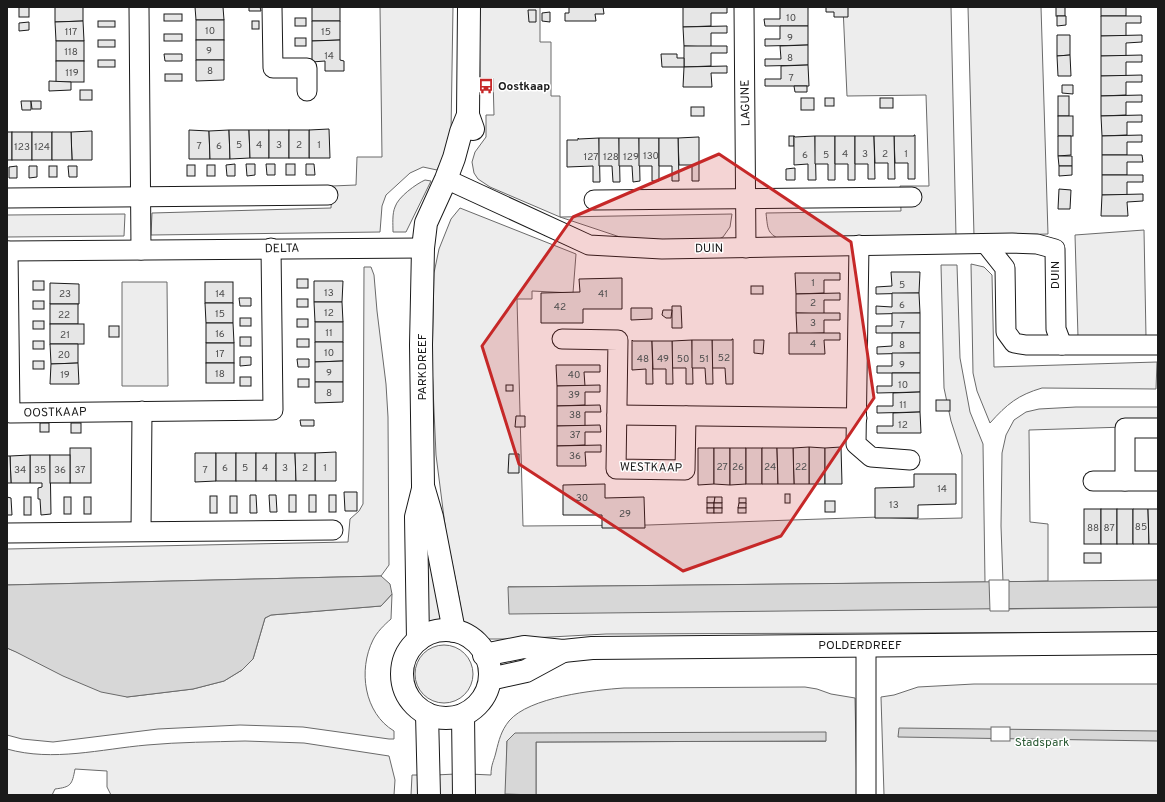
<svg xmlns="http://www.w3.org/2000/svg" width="1165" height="802" viewBox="0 0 1165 802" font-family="Overpass,sans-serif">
<rect width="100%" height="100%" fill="#fff"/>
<!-- green -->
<g fill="#ededed" stroke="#6a6a6a">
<polygon points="380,7 453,7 451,132 445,154 437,170 423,167 410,173 386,195 382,206 380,232 151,235 152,213 331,208 332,186 356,185 357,157 382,157"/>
<polygon points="479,7 540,7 540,42 551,42 551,96 560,96 560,217 732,214 730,227 723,237 715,241 702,243 623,238 560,217 490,187 478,179 474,173 472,162 475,152 486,137 486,115 494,115 493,78 480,78"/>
<path d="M843,7H951L956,237L783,241C767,233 768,231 766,213L901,211L900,186H929L926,95L847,96Z"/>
<polygon points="968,7 1041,7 1048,234 974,236"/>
<path d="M425,180L431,181L406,232H393C393,224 392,214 395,207C398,197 416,184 425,180Z"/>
<polygon points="460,208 576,254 573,293 532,291 532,299 517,299 523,526 648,525 879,517 920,519 962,518 962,455 951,421 944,388 941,265 957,265 960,358 970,412 983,444 985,582 508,587 1004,609 1158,607 1158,632 606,634 514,639 480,639 473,632 465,628 461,612 459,597 446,533 436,455 432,365 434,273 439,249 451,219"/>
<polygon points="125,214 124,236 7,237 7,215"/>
<polygon points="1144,230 1146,337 1078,337 1075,235"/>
<path d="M971,264L984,267L992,275L994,367L1157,362L1156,389L1042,388C1018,395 1007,404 990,423L977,391L973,373Z"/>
<polygon points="364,267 371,267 374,275 377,311 386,384 388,417 389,565 381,576 7,585 7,549 348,542 350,519 359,511 363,504"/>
<polygon points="122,282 167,282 168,386 122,386"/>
<polygon points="1076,407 1158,407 1158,426 1029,430 1030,522 1048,524 1048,581 1003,582 1001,526 1002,453 1006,435 1014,420 1026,412 1039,409"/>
<polygon points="426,528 444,623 428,624"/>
<path d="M392,594L391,619C384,625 377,632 373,640C358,670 364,713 394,731V739H389L303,727L240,725L158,729L53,742L22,739L7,735V648L127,697L193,689L224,681L242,670L253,659L265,618L271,615L381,606Z"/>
<circle cx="444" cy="674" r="29"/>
<polygon points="974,684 1158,684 1158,795 884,795 881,697 894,695 918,687"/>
<path d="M805,687L817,689L831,694L855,698L857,795H536V742L826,741H507L506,795H470L469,774L491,775C491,764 494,761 496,752C499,740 501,731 509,721C529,697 594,690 624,688Z"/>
<path d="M245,741L304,743L389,756L395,780L394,795H111L107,787V771L75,769C72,785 71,787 55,789L52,795H7V749C53,762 101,749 147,745C179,742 212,742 245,741Z"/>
<polygon points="456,774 457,795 435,795 435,775"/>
<polygon points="412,775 421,775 422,795 411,795"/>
</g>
<!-- water -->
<g fill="#d7d7d7" stroke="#6a6a6a">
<polygon points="381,576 390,584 392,594 381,606 271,615 265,618 253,659 242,670 224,681 193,689 127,697 101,692 63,676 16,652 7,648 7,585"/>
<polygon points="1158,580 1158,607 509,614 508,587"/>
<polygon points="899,728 1158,731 1158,741 898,737"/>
<polygon points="826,732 826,741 536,742 536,795 505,794 507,741 515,733"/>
</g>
<!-- pier -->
<g fill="#fff" stroke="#6a6a6a">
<polygon points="989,580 1009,580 1009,611 990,611"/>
<rect x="991" y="727" width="19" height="14"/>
</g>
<!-- building -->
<g fill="#e6e6e6" stroke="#1a1a1a">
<rect x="19" y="7" width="10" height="10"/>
<polygon points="55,7 83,7 83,21 55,22"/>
<polygon points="195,7 223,7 224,20 196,20"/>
<polygon points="249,7 260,7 261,11 249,11"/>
<rect x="312" y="7" width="28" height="14"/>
<polygon points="569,7 603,7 604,14 595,14 596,21 565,21 565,13 569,13"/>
<polygon points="683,7 727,7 727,13 711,13 711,26 683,27"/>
<polygon points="780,7 808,7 808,26 765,26 764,19 780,19"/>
<polygon points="826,7 848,7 848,17 834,17 834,12 826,12"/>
<rect x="1056" y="7" width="9" height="9"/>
<rect x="1101" y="7" width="25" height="9"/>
<polygon points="528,10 536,10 536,22 529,22"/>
<polygon points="550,12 550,22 542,21 542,13"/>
<rect x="164" y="14" width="18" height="7"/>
<polygon points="1057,16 1066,16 1066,25 1057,26"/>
<polygon points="1101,16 1141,16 1141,23 1126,23 1126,36 1101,36"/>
<rect x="295" y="18" width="11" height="8"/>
<rect x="196" y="20" width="28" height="20"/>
<polygon points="83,21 84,41 56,41 55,22"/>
<rect x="98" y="21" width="17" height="6"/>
<rect x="252" y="21" width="7" height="8"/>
<polygon points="312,21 340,21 340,40 312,41"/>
<polygon points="29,22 29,30 19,31 19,23"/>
<polygon points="727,26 727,33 711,33 711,47 684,46 683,27"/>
<polygon points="780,26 808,26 808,45 765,46 765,39 780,39"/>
<rect x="164" y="34" width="18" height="7"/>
<polygon points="1057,35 1070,35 1070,55 1057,56"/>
<polygon points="1142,35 1142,42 1126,43 1126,56 1101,56 1101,36"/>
<rect x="295" y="38" width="11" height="8"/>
<rect x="98" y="40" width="17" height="7"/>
<rect x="196" y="40" width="28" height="20"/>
<polygon points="340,40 340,60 344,61 344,71 325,71 325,61 312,62 312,41"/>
<rect x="56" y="41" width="28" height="20"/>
<polygon points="808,45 808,65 765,66 765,59 781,59 780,46"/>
<polygon points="684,46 727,46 727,53 711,53 711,66 684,67"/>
<polygon points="164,54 182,54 182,61 165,61"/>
<polygon points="661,54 677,54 677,58 684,58 684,67 662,67"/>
<polygon points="1070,55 1071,76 1058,76 1057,56"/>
<polygon points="1142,55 1142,62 1126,62 1126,76 1101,76 1101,56"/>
<rect x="98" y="60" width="17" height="7"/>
<polygon points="196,60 224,60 224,80 196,81"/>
<rect x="56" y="61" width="28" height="21"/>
<polygon points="808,65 809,86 765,86 765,79 781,79 781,66"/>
<polygon points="727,66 727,73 711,73 712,87 683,87 684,67"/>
<rect x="165" y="74" width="17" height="7"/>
<polygon points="1142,75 1142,82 1126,82 1126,95 1101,96 1101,76"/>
<polygon points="49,81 71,82 71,90 49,91"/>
<polygon points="1062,85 1073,85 1073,94 1062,93"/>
<polygon points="794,86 807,86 807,92 795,92"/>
<rect x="80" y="90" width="12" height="10"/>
<polygon points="1142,95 1142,102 1126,102 1126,115 1101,116 1101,96"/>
<rect x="1058" y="96" width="11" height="20"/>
<rect x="801" y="98" width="13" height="12"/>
<rect x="825" y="98" width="9" height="8"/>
<rect x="880" y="98" width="13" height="10"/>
<polygon points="21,101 31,101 31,110 22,110"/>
<polygon points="31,101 41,101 41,109 32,109"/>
<rect x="691" y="107" width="13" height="9"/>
<polygon points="1142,115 1142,122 1127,122 1127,135 1102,136 1101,116"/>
<rect x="1058" y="116" width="15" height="20"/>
<polygon points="329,129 330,158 309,158 309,130"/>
<polygon points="189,130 209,131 210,159 189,159"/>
<polygon points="229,130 230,159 210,159 209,131"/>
<polygon points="229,130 249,130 250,158 230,159"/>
<polygon points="249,130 269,130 269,158 250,158"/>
<rect x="269" y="130" width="20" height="28"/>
<rect x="289" y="130" width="20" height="28"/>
<polygon points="92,131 92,160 72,160 71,132"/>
<rect x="7" y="132" width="5" height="28"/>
<rect x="12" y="132" width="20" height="28"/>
<rect x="32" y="132" width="20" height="28"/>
<polygon points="52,132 71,132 72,160 52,160"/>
<polygon points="914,135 915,135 915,179 908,179 908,163 895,163 894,136 914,136"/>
<polygon points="1142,135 1142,142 1127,142 1127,155 1102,155 1102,136"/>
<rect x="789" y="136" width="5" height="10"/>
<polygon points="794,136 795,137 815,136 816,180 808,180 808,164 794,165"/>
<polygon points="815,136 835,136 835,180 828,180 828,164 815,164"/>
<polygon points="835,136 855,136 855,180 848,180 848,164 835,164"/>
<polygon points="855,136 874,136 875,179 868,179 868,164 855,164"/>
<polygon points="874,136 894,136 895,179 888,179 888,163 875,163"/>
<polygon points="1058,136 1071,136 1071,155 1058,156"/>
<polygon points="698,137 699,137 699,181 692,181 692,165 679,165 678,138"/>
<polygon points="578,138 579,139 599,138 600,182 593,182 593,166 567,167 567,140 578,140"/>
<polygon points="599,138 619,138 620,182 613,182 612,166 599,166"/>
<polygon points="619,138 639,138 640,181 633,182 632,166 619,166"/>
<polygon points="639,138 659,138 659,181 652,181 652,166 639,166"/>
<polygon points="659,138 678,138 679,181 672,181 672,166 659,166"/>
<polygon points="1102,155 1142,155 1143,162 1127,162 1127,175 1102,175"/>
<polygon points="1058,156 1072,156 1072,166 1059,166"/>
<polygon points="235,164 235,176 227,176 226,165"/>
<polygon points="246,164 255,164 255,175 247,176"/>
<polygon points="266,164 275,164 275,175 267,175"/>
<rect x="286" y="164" width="9" height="11"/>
<polygon points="306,164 314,164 315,175 306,175"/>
<rect x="187" y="165" width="8" height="11"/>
<rect x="207" y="165" width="8" height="11"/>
<polygon points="17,166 17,178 9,178 9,167"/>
<polygon points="29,166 37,166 37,177 29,178"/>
<rect x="49" y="166" width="8" height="11"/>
<polygon points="68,166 77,166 77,177 69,177"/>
<polygon points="1059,166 1072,166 1072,175 1059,176"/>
<polygon points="795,168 795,180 786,180 786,169"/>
<polygon points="1102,175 1143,175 1143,182 1127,182 1127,195 1102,195"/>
<polygon points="1059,189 1071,190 1070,209 1058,209"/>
<polygon points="1143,194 1143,201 1127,202 1128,216 1101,216 1102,195"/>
<polygon points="891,272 920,272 919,293 876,294 876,287 892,286"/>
<polygon points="795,273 840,273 840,280 824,280 824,293 796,294"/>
<polygon points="622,278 622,309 583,309 583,323 541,323 541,293 580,292 579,279"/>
<rect x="297" y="279" width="11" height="9"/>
<rect x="33" y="281" width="11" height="9"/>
<polygon points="314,281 343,281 342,302 314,302"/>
<rect x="205" y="282" width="28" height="21"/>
<polygon points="50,283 79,284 79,304 50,304"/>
<rect x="751" y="286" width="12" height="8"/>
<polygon points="840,293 840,300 824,300 824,314 796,313 796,294"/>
<polygon points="892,293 919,293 920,313 876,314 876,306 892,307"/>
<polygon points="239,298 251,298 251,306 240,306"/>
<rect x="297" y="299" width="11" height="8"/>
<rect x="33" y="301" width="11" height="8"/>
<polygon points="314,302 342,302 343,322 315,322"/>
<polygon points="205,303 233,303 233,323 206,323"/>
<rect x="50" y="304" width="28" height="20"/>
<polygon points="672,306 681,306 682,328 672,328"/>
<polygon points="631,308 652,308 652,319 631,320"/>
<polygon points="663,310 672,310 671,318 666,318 662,315"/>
<polygon points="796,313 840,313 840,320 824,320 824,333 797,334"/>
<polygon points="892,313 920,313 920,333 876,333 876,326 892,326"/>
<rect x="240" y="318" width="11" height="8"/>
<rect x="297" y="319" width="11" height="8"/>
<rect x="33" y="321" width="11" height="8"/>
<rect x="315" y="322" width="28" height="20"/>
<polygon points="206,323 233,323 234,343 206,343"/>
<rect x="50" y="324" width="34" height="20"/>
<rect x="109" y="326" width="10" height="11"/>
<polygon points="789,333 840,333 840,340 824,340 825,354 789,354"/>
<polygon points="892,333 920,333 920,353 877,354 877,347 892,346"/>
<rect x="240" y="337" width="11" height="9"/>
<rect x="297" y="339" width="12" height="8"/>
<polygon points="732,339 733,339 733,384 726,384 725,368 712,368 712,340 732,340"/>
<polygon points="632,340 633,341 652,341 653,384 646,384 646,369 632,370"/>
<polygon points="692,340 693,384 686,384 686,368 672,368 672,341"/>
<polygon points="692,340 712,340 713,384 706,384 705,368 692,368"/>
<polygon points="754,340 764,340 763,354 754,353"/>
<rect x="33" y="341" width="11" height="8"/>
<polygon points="652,341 672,341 673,384 666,384 666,369 653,369"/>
<polygon points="315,342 343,342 343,361 315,362"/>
<rect x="206" y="343" width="28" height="20"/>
<polygon points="50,344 78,344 78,363 51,364"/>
<polygon points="892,353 920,353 920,373 877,373 877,366 892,366"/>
<polygon points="240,357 251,357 251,365 240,366"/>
<polygon points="297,359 309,359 309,367 298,367"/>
<rect x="33" y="361" width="11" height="8"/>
<polygon points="343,361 343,382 315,382 315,362"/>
<polygon points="78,363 79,384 50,384 51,364"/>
<rect x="206" y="363" width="28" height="20"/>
<polygon points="556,365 600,365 600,372 584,372 585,386 557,386"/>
<polygon points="892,373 920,373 920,392 877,393 877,386 892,386"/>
<rect x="240" y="377" width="11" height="9"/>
<rect x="298" y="379" width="11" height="8"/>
<polygon points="315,382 343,382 343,402 315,403"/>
<rect x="506" y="385" width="7" height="6"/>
<polygon points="600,385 600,392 585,392 585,405 557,406 557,386"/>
<polygon points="920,392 920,412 877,413 877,406 893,406 893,393"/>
<rect x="936" y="400" width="14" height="11"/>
<polygon points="600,405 601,412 585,412 585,426 557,426 557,406"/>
<polygon points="920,412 921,433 877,433 877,426 893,426 893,413"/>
<polygon points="516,416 525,416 525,427 515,427"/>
<polygon points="300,420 314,420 314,426 301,426"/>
<rect x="40" y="423" width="9" height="9"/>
<rect x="71" y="423" width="10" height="10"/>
<polygon points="600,425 601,432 585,432 585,445 557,446 557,426"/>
<polygon points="601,445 601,452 585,452 586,466 557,466 557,446"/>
<polygon points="809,447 825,448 825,484 809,484"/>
<polygon points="809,447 809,484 794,484 793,448"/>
<polygon points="841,447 842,484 825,484 825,448"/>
<rect x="70" y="448" width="21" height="35"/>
<polygon points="698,448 714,448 714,484 698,485"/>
<polygon points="714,448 730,448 730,485 714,484"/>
<polygon points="730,448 746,448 746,484 730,485"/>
<rect x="746" y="448" width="16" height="36"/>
<polygon points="762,448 777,448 778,484 762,484"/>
<polygon points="777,448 793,448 794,484 778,484"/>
<polygon points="336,452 336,481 315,481 315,453"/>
<polygon points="195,453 216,453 216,481 195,482"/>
<rect x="216" y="453" width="20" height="28"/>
<rect x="236" y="453" width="20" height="28"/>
<rect x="256" y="453" width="20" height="28"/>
<polygon points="276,453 295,453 296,481 276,481"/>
<polygon points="295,453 315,453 315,481 296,481"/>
<polygon points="509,454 519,454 519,473 508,473"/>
<polygon points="30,455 50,455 51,514 41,515 40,499 38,499 38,488 42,487 42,483 30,483"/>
<polygon points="30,455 30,483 11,483 10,456"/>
<rect x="50" y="455" width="20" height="28"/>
<polygon points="7,456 10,456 11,483 7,483"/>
<polygon points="914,474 956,474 956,504 918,505 918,518 875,518 875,488 914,487"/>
<polygon points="605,484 605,498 644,497 645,528 602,528 602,515 563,515 563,485"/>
<polygon points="344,492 357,492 357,511 345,511"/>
<rect x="785" y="494" width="5" height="9"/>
<polygon points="250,495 256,495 257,513 250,513"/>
<polygon points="269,495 276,495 277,512 270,512"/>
<rect x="289" y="495" width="7" height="17"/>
<rect x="309" y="495" width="7" height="17"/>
<rect x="329" y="495" width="7" height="17"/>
<rect x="210" y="496" width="7" height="17"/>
<rect x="230" y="496" width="7" height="17"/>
<polygon points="7,497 11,498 12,515 7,515"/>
<rect x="24" y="497" width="7" height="18"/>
<rect x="64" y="497" width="7" height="17"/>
<rect x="84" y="497" width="7" height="17"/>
<polygon points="707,497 715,497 714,503 707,503"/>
<polygon points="715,497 722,497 722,503 714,503"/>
<rect x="739" y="498" width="7" height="5"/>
<rect x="825" y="501" width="10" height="11"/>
<rect x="707" y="503" width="7" height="5"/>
<rect x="714" y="503" width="8" height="5"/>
<polygon points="739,503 746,503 746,508 738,508"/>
<rect x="707" y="508" width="7" height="5"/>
<rect x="714" y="508" width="8" height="5"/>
<rect x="738" y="508" width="8" height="5"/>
<rect x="1084" y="509" width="17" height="35"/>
<rect x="1101" y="509" width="16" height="35"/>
<rect x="1117" y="509" width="16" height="35"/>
<polygon points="1133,509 1148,509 1149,544 1133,544"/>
<polygon points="1148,509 1158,509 1158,544 1149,544"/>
<rect x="1084" y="553" width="17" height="10"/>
</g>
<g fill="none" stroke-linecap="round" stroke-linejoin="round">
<!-- street casing -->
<g stroke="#1a1a1a" stroke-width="21">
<g id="street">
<polyline points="139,7 141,250"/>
<polyline points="272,7 273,68 307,68 307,91"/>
<polyline points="744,7 746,248"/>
<polyline points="446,179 589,245 662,249 1012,243 1037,244 1055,249 1056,329 1062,345"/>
<polyline points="7,198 328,195"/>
<polyline points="594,200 912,197"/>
<polyline points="986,244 1005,268 1006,332 1014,343 1026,345 1158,345"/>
<polyline points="859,245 856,444 871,457 910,460"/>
<polyline points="7,251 423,248"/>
<polyline points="8,251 10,413 273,410 271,248"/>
<polyline points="562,339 618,340 616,469 685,470 686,416"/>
<polyline points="617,415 857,418"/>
<polyline points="1093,481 1158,481"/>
<polyline points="1125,481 1125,428 1158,428"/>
<polyline points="141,531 142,411"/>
<polyline points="7,533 333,530"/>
<polyline points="866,645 866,795"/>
</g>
</g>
<!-- secondary casing -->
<g stroke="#1a1a1a" stroke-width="24">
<g id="secondary">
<polyline points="469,7 468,115 473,129"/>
<circle cx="446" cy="674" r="44"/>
<polyline points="454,631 432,517 423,486 421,345 423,248 426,223 446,179 454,158 461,132 468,115"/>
<polyline points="418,640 416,517 423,489"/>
<polyline points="484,655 524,647 563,651 592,648 1158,643"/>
<polyline points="490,679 526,671 563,651"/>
<polyline points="427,714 429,795"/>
<polyline points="463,715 464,795"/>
</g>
</g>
<!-- street -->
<use href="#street" stroke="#fff" stroke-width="19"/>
<!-- secondary -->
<use href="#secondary" stroke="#fff" stroke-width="22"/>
</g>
<!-- marked area -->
<path fill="#c62828" fill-opacity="0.2" stroke="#c62828" stroke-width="3" stroke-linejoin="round" d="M719,154L851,242L874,398L781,536L683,571L519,464L482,346L573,217Z"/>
<!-- icons -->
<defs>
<g id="bus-bare" transform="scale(1.2)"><path d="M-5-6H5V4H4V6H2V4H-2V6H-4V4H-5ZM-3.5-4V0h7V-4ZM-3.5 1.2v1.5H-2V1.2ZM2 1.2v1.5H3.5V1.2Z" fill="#c62828" stroke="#fff" stroke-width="2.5" paint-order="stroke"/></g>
</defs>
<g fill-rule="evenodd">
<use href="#bus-bare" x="486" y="86"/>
</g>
<g text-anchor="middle" stroke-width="3" stroke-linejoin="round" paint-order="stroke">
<!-- number labels -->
<g font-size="10" fill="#4d4d4d">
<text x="791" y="21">10</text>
<text x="210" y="34">10</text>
<text x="71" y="35">117</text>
<text x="326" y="35">15</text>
<text x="790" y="41">9</text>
<text x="209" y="54">9</text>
<text x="71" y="55">118</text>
<text x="329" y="59">14</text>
<text x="790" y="61">8</text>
<text x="210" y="74">8</text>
<text x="72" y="76">119</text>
<text x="791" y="81">7</text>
<text x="239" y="148">5</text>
<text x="259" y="148">4</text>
<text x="279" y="148">3</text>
<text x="299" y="148">2</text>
<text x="319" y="148">1</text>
<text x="199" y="149">7</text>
<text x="219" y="149">6</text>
<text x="22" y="150">123</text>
<text x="42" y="150">124</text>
<text x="845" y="157">4</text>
<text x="865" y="157">3</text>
<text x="885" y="157">2</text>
<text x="906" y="157">1</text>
<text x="805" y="158">6</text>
<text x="826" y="158">5</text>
<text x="651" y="159">130</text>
<text x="591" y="160">127</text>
<text x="611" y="160">128</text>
<text x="631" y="160">129</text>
<text x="813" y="286">1</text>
<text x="902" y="288">5</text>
<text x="329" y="296">13</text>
<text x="65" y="297">23</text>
<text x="220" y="297">14</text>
<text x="603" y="297">41</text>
<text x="813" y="306">2</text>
<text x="902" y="308">6</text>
<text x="560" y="310">42</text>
<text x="329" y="316">12</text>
<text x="220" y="317">15</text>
<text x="64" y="318">22</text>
<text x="813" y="326">3</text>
<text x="902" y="328">7</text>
<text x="329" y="336">11</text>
<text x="220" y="337">16</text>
<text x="65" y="338">21</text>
<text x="813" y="347">4</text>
<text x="902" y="348">8</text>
<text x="329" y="356">10</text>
<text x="220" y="357">17</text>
<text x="64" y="358">20</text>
<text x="724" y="361">52</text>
<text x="643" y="362">48</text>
<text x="663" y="362">49</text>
<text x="683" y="362">50</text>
<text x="704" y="362">51</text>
<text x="902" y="368">9</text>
<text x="329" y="376">9</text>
<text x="220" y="377">18</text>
<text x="65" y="378">19</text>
<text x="574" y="378">40</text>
<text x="903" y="388">10</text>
<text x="329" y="396">8</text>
<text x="574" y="398">39</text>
<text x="903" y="408">11</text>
<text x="575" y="418">38</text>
<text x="903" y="428">12</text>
<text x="575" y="438">37</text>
<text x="575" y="459">36</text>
<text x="722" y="470">27</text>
<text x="738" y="470">26</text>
<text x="770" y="470">24</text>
<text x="801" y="470">22</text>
<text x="225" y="471">6</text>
<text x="245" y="471">5</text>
<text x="265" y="471">4</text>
<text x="285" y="471">3</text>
<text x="305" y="471">2</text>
<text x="325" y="471">1</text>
<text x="20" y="473">34</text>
<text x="40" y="473">35</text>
<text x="60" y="473">36</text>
<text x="80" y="473">37</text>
<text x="205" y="473">7</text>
<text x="942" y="492">14</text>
<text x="582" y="501">30</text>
<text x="894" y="508">13</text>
<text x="625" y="517">29</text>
<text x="1141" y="530">85</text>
<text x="1093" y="531">88</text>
<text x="1109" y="531">87</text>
</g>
<!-- poi labels -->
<g font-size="12" font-weight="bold" fill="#1a1a1a" stroke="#fff" text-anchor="start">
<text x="498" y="90">Oostkaap</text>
</g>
<!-- street labels -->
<g font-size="12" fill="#1a1a1a" stroke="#fff">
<text transform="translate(745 103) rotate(-91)" y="4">LAGUNE</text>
<text transform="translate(282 248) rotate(-1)" y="4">DELTA</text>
<text transform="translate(709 248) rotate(-1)" y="4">DUIN</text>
<text transform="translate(1055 275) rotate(-90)" y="4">DUIN</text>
<text transform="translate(422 367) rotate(-90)" y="4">PARKDREEF</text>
<text transform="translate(55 412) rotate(-1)" y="4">OOSTKAAP</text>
<text transform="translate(651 467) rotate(1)" y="4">WESTKAAP</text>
<text x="860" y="649">POLDERDREEF</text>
</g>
<!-- park labels -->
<g font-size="12" fill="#2b5a34" stroke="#fff">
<text x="1042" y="746">Stadspark</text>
</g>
</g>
<!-- border -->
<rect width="1165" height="802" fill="none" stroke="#1a1a1a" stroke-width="16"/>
</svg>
